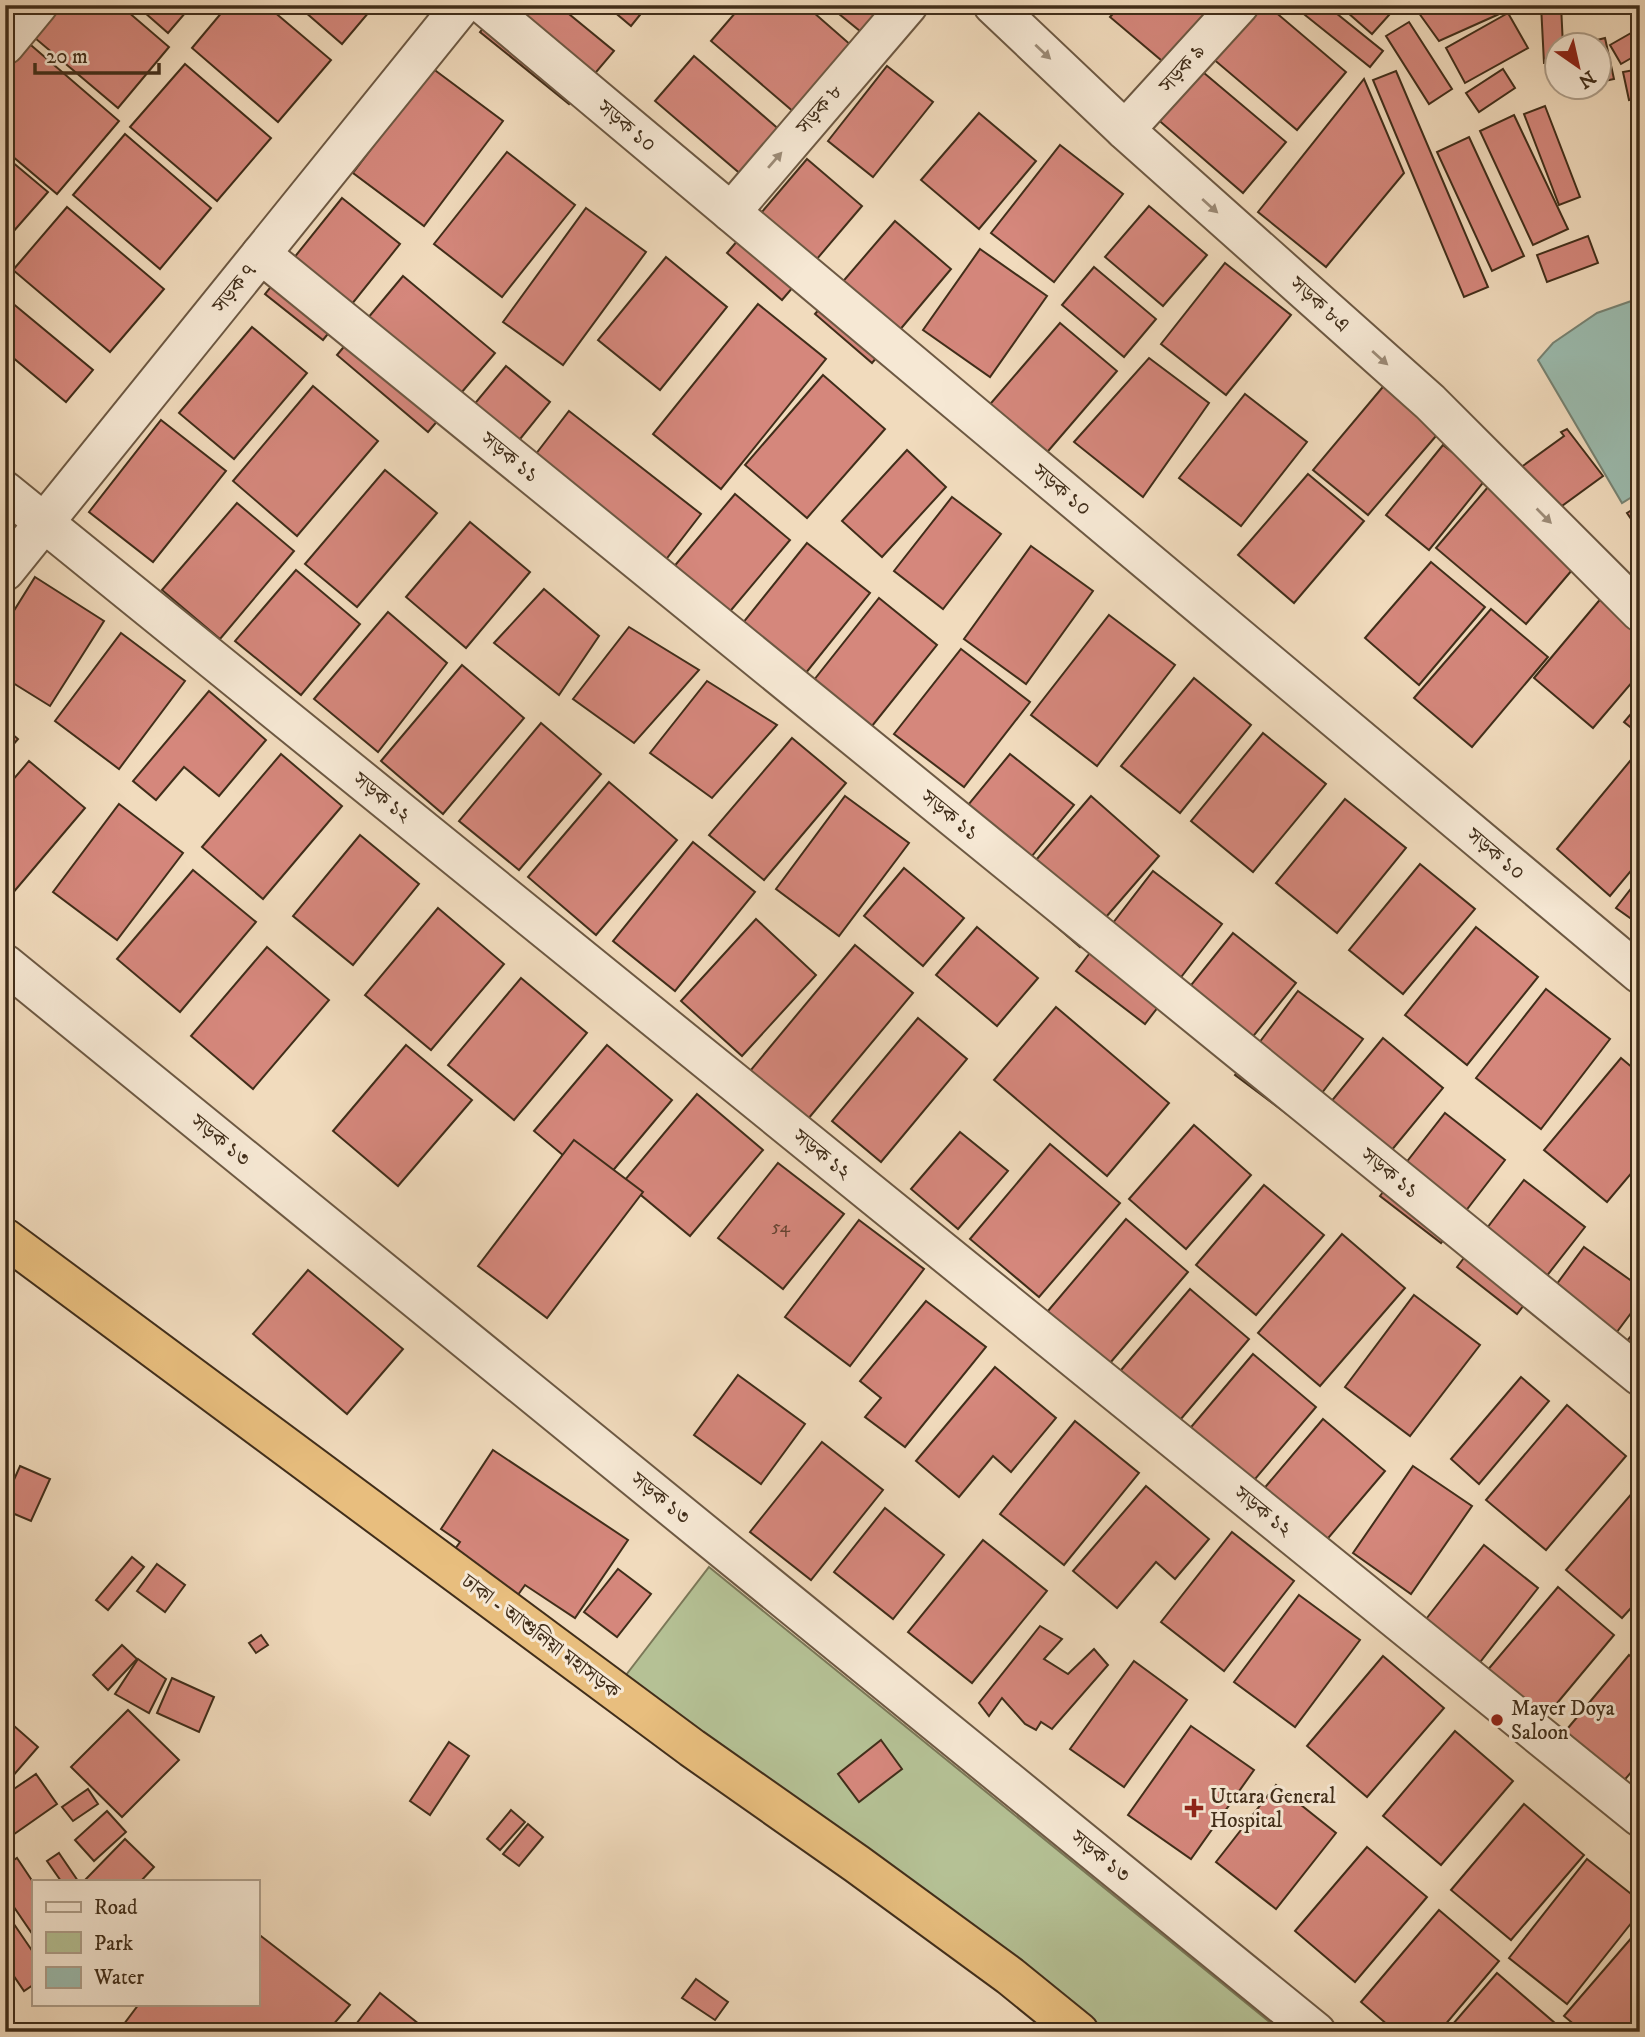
<svg xmlns="http://www.w3.org/2000/svg" width="1645" height="2037" viewBox="0 0 1645 2037" font-family="'IM FELL DW Pica','Noto Serif Bengali',serif">
<rect width="100%" height="100%" fill="#f1dbbd"/>
<filter id="stains"><feTurbulence type="fractalNoise" baseFrequency=".00286" numOctaves="4"/><feColorMatrix values="0 0 0 0 .2 0 0 0 0 .09 0 0 0 0 .02 0 0 0 .5 -.17"/></filter>
<radialGradient id="worn" r=".72"><stop offset=".6" stop-color="#630" stop-opacity="0"/><stop offset="1" stop-color="#630" stop-opacity=".3"/></radialGradient>
<!-- green -->
<polygon fill="#b5c195" stroke="#7b7858" stroke-width="2" points="709,1567 1282,2032 1073,2032 626,1675"/>
<!-- water -->
<polygon fill="#9bbbae" stroke="#778373" stroke-width="2" points="1640,298 1640,492 1622,503 1538,360 1553,343 1597,313"/>
<!-- building -->
<g fill="#d5877c" stroke="#412e1a" stroke-width="2">
<polygon points="53,5 120,5 169,47 118,108 29,33"/>
<polygon points="136,5 192,5 168,33"/>
<polygon points="228,5 266,5 331,60 278,122 192,48"/>
<polygon points="297,5 375,5 342,44"/>
<polygon points="502,5 558,5 614,51 569,104 480,32"/>
<polygon points="606,5 648,5 631,26"/>
<polygon points="742,5 805,5 860,53 802,119 711,41"/>
<polygon points="828,5 899,5 871,40"/>
<polygon points="1121,5 1230,5 1174,71 1110,17"/>
<polygon points="1245,5 1267,5 1346,72 1297,130 1205,52"/>
<polygon points="1297,5 1326,5 1383,51 1370,67 1295,7"/>
<polygon points="1339,5 1398,5 1372,34"/>
<polygon points="1421,5 1481,5 1497,15 1439,41 1416,9"/>
<polygon points="1541,5 1561,5 1563,46 1558,46 1558,62 1544,63"/>
<polygon points="1508,13 1528,48 1465,83 1446,48"/>
<polygon points="1409,22 1452,89 1429,104 1386,36"/>
<polygon points="1631,33 1640,48 1640,53 1621,64 1610,45"/>
<polygon points="1605,38 1614,79 1600,82 1600,46 1586,46 1585,43"/>
<polygon points="25,40 119,121 57,194 5,150 5,63"/>
<polygon points="694,56 789,138 750,182 655,101"/>
<polygon points="1191,62 1286,142 1243,193 1148,111"/>
<polygon points="185,64 271,138 217,201 130,127"/>
<polygon points="887,66 933,102 873,177 828,141"/>
<polygon points="432,68 503,121 424,226 353,173"/>
<polygon points="1503,69 1515,88 1479,112 1466,93"/>
<polygon points="1640,69 1640,98 1629,100 1623,72"/>
<polygon points="1396,71 1488,287 1464,297 1373,80"/>
<polygon points="1364,79 1404,173 1326,267 1258,212"/>
<polygon points="1545,106 1580,197 1559,205 1524,114"/>
<polygon points="979,113 1036,161 979,229 921,180"/>
<polygon points="1514,115 1568,229 1533,245 1480,131"/>
<polygon points="125,134 211,208 160,269 73,195"/>
<polygon points="1469,137 1524,256 1492,271 1437,152"/>
<polygon points="1060,145 1123,194 1054,282 991,233"/>
<polygon points="507,152 575,205 502,297 434,244"/>
<polygon points="5,156 48,192 5,241"/>
<polygon points="807,159 862,206 782,300 727,253"/>
<polygon points="342,198 400,244 323,340 265,294"/>
<polygon points="1149,206 1207,255 1163,306 1105,257"/>
<polygon points="67,207 164,289 110,352 13,270"/>
<polygon points="586,208 646,252 563,365 503,322"/>
<polygon points="895,221 951,269 872,363 815,314"/>
<polygon points="1588,236 1598,263 1547,282 1537,255"/>
<polygon points="980,249 1047,296 990,377 923,330"/>
<polygon points="666,257 727,307 660,390 598,340"/>
<polygon points="1225,263 1291,315 1226,395 1161,344"/>
<polygon points="1094,267 1156,319 1124,357 1062,305"/>
<polygon points="403,276 495,353 428,432 337,355"/>
<polygon points="5,297 93,370 66,402 5,351"/>
<polygon points="758,304 826,359 721,489 653,434"/>
<polygon points="1060,323 1117,371 1043,457 986,409"/>
<polygon points="252,327 307,373 234,459 179,413"/>
<polygon points="1149,358 1209,403 1143,497 1074,442"/>
<polygon points="506,366 550,402 512,449 467,413"/>
<polygon points="823,375 885,429 807,518 745,465"/>
<polygon points="1387,382 1442,429 1368,515 1313,470"/>
<polygon points="313,386 378,441 297,536 233,481"/>
<polygon points="1245,394 1307,442 1241,526 1179,478"/>
<polygon points="569,411 701,514 664,562 532,459"/>
<polygon points="161,420 226,471 153,562 89,512"/>
<polygon points="1567,429 1603,476 1551,514 1520,468 1564,436 1561,432"/>
<polygon points="1443,445 1486,479 1429,550 1386,515"/>
<polygon points="907,450 946,487 882,557 842,521"/>
<polygon points="385,470 437,513 357,607 305,564"/>
<polygon points="1308,474 1364,521 1294,603 1238,555"/>
<polygon points="1488,487 1578,563 1526,624 1436,548"/>
<polygon points="735,494 790,540 711,634 656,588"/>
<polygon points="952,497 1001,534 943,609 894,571"/>
<polygon points="237,503 294,551 220,639 162,590"/>
<polygon points="1640,505 1640,532 1627,513"/>
<polygon points="470,522 530,572 466,648 406,597"/>
<polygon points="807,543 870,593 793,689 730,639"/>
<polygon points="1031,546 1093,591 1026,684 964,639"/>
<polygon points="1431,562 1485,607 1419,685 1365,638"/>
<polygon points="296,570 360,624 301,695 235,641"/>
<polygon points="35,577 104,621 50,706 5,678 5,625"/>
<polygon points="544,589 599,636 559,695 494,643"/>
<polygon points="1603,596 1640,628 1640,673 1593,728 1534,678"/>
<polygon points="879,598 937,645 868,731 810,685"/>
<polygon points="1491,609 1548,657 1472,747 1414,698"/>
<polygon points="388,612 447,663 378,752 314,699"/>
<polygon points="1109,615 1175,665 1097,766 1031,715"/>
<polygon points="629,627 699,670 634,743 573,699"/>
<polygon points="121,633 185,681 119,769 55,721"/>
<polygon points="961,649 1030,702 964,787 894,734"/>
<polygon points="462,665 524,718 443,814 381,761"/>
<polygon points="1194,678 1251,725 1180,813 1121,766"/>
<polygon points="707,681 777,725 712,798 650,753"/>
<polygon points="209,691 266,740 219,796 184,767 156,800 133,781"/>
<polygon points="1640,703 1640,735 1624,722"/>
<polygon points="541,723 601,774 519,870 459,821"/>
<polygon points="5,728 18,739 5,754"/>
<polygon points="1263,733 1326,784 1253,872 1191,821"/>
<polygon points="792,738 846,783 764,880 709,835"/>
<polygon points="281,754 342,806 263,899 202,847"/>
<polygon points="1010,754 1074,805 1009,884 945,833"/>
<polygon points="1635,755 1640,759 1640,860 1610,896 1557,849"/>
<polygon points="29,761 85,808 6,901 5,789"/>
<polygon points="609,782 677,840 596,935 528,877"/>
<polygon points="845,796 909,843 839,936 776,889"/>
<polygon points="1091,796 1159,856 1080,947 1012,888"/>
<polygon points="1345,799 1406,848 1337,933 1276,883"/>
<polygon points="119,804 183,853 117,940 53,892"/>
<polygon points="360,835 419,884 353,965 293,916"/>
<polygon points="693,842 755,892 675,991 613,941"/>
<polygon points="1420,864 1475,909 1403,994 1349,950"/>
<polygon points="904,868 964,918 923,966 864,916"/>
<polygon points="193,870 256,922 180,1012 117,959"/>
<polygon points="1153,871 1222,924 1145,1024 1076,971"/>
<polygon points="1640,877 1640,925 1616,908"/>
<polygon points="438,908 504,964 431,1050 365,995"/>
<polygon points="756,919 816,975 742,1056 681,1001"/>
<polygon points="977,927 1038,978 997,1026 936,975"/>
<polygon points="1476,927 1538,977 1467,1065 1405,1015"/>
<polygon points="1233,933 1296,983 1230,1065 1167,1015"/>
<polygon points="855,945 913,993 808,1119 750,1071"/>
<polygon points="267,947 329,1000 253,1089 191,1036"/>
<polygon points="521,978 587,1033 514,1120 448,1065"/>
<polygon points="1546,989 1610,1039 1541,1129 1476,1078"/>
<polygon points="1298,991 1363,1039 1299,1123 1235,1075"/>
<polygon points="1056,1007 1169,1103 1107,1176 994,1080"/>
<polygon points="918,1018 967,1059 881,1162 832,1121"/>
<polygon points="1383,1038 1443,1088 1372,1174 1312,1125"/>
<polygon points="406,1045 472,1100 398,1186 333,1131"/>
<polygon points="607,1045 672,1100 600,1186 534,1131"/>
<polygon points="1621,1058 1640,1074 1640,1163 1607,1202 1544,1150"/>
<polygon points="697,1094 763,1150 690,1236 624,1181"/>
<polygon points="1445,1113 1505,1160 1441,1243 1380,1196"/>
<polygon points="1194,1125 1251,1175 1186,1249 1129,1199"/>
<polygon points="960,1132 1008,1171 958,1229 911,1189"/>
<polygon points="574,1140 643,1192 547,1318 478,1266"/>
<polygon points="1050,1144 1120,1203 1039,1297 970,1239"/>
<polygon points="778,1163 844,1214 783,1289 718,1238"/>
<polygon points="1524,1180 1585,1227 1517,1314 1457,1267"/>
<polygon points="1264,1185 1324,1235 1256,1315 1196,1265"/>
<polygon points="1126,1219 1188,1272 1104,1370 1042,1318"/>
<polygon points="859,1220 924,1269 850,1366 785,1317"/>
<polygon points="1342,1234 1405,1288 1320,1386 1258,1333"/>
<polygon points="1584,1247 1640,1287 1640,1301 1596,1360 1534,1315"/>
<polygon points="308,1270 403,1349 347,1414 253,1334"/>
<polygon points="1190,1289 1249,1339 1169,1433 1110,1383"/>
<polygon points="1414,1295 1480,1345 1410,1436 1345,1387"/>
<polygon points="926,1301 986,1347 905,1447 865,1417 881,1398 860,1381"/>
<polygon points="1640,1325 1640,1392 1607,1365"/>
<polygon points="1253,1354 1316,1407 1233,1505 1170,1452"/>
<polygon points="995,1367 1056,1418 1011,1472 993,1456 959,1497 916,1461"/>
<polygon points="738,1375 805,1424 761,1484 694,1435"/>
<polygon points="1521,1377 1549,1401 1479,1484 1451,1459"/>
<polygon points="1567,1405 1626,1456 1546,1550 1486,1500"/>
<polygon points="1323,1419 1385,1471 1318,1550 1256,1498"/>
<polygon points="1075,1421 1139,1473 1064,1565 1000,1514"/>
<polygon points="822,1442 883,1490 811,1580 750,1532"/>
<polygon points="493,1450 628,1540 575,1618 525,1585 515,1599 450,1556 460,1542 441,1529"/>
<polygon points="20,1466 50,1479 31,1521 5,1510 5,1500"/>
<polygon points="1413,1466 1472,1506 1411,1594 1353,1553"/>
<polygon points="1640,1484 1640,1598 1622,1618 1566,1570"/>
<polygon points="1146,1486 1209,1539 1175,1579 1156,1562 1117,1608 1073,1571"/>
<polygon points="885,1508 944,1555 893,1619 834,1572"/>
<polygon points="1232,1532 1294,1581 1224,1671 1161,1622"/>
<polygon points="983,1540 1047,1591 972,1683 908,1632"/>
<polygon points="1484,1545 1538,1588 1477,1666 1423,1623"/>
<polygon points="132,1557 144,1567 108,1610 96,1600"/>
<polygon points="157,1564 185,1585 165,1612 137,1591"/>
<polygon points="618,1569 651,1594 617,1637 584,1612"/>
<polygon points="1558,1587 1614,1635 1543,1720 1486,1672"/>
<polygon points="1299,1595 1360,1640 1295,1727 1234,1682"/>
<polygon points="1040,1626 1062,1639 1044,1659 1068,1674 1094,1649 1108,1665 1052,1729 1041,1722 1036,1730 1025,1724 1002,1698 989,1716 979,1703"/>
<polygon points="261,1635 268,1645 256,1653 249,1643"/>
<polygon points="122,1645 137,1659 108,1690 93,1675"/>
<polygon points="1629,1655 1640,1664 1640,1762 1621,1784 1563,1734"/>
<polygon points="1383,1656 1444,1708 1367,1797 1307,1746"/>
<polygon points="138,1659 166,1679 149,1713 115,1694"/>
<polygon points="1134,1661 1187,1700 1124,1787 1070,1749"/>
<polygon points="172,1678 214,1697 199,1732 157,1713"/>
<polygon points="128,1710 179,1760 122,1817 71,1767"/>
<polygon points="5,1718 38,1747 5,1785"/>
<polygon points="1191,1726 1254,1770 1191,1859 1128,1815"/>
<polygon points="1455,1731 1513,1781 1441,1865 1383,1816"/>
<polygon points="881,1740 902,1769 859,1802 838,1774"/>
<polygon points="449,1742 469,1756 430,1815 410,1801"/>
<polygon points="36,1774 57,1804 10,1837 5,1832 5,1795"/>
<polygon points="1276,1785 1336,1833 1276,1909 1216,1862"/>
<polygon points="88,1789 98,1804 73,1821 62,1807"/>
<polygon points="1524,1804 1584,1855 1511,1940 1451,1890"/>
<polygon points="511,1810 525,1822 500,1850 487,1839"/>
<polygon points="107,1811 126,1832 94,1861 75,1840"/>
<polygon points="528,1824 543,1837 519,1866 503,1854"/>
<polygon points="125,1839 154,1867 141,1881 84,1881"/>
<polygon points="1367,1847 1427,1897 1355,1982 1295,1931"/>
<polygon points="59,1853 78,1881 61,1881 47,1861"/>
<polygon points="17,1858 33,1882 33,1935 5,1894 5,1866"/>
<polygon points="1587,1859 1640,1901 1640,1912 1567,2004 1509,1958"/>
<polygon points="1439,1910 1499,1961 1439,2032 1396,2032 1361,2002"/>
<polygon points="5,1911 33,1952 33,1985 24,1991 5,1963"/>
<polygon points="1640,1928 1640,2032 1583,2032 1564,2016"/>
<polygon points="257,1933 350,2005 327,2032 118,2032 139,2004 257,2004"/>
<polygon points="1497,1973 1556,2024 1550,2032 1446,2032"/>
<polygon points="696,1979 728,2002 715,2020 682,1998"/>
<polygon points="380,1993 429,2032 350,2032"/>
</g>
<g fill="none" stroke-linecap="round" stroke-linejoin="round">
<!-- minor casing -->
<g stroke="#6d5943" stroke-width="42">
<g id="minor">
<polyline points="484,5 1640,974"/>
<polyline points="993,5 1125,130 1430,402 1640,612"/>
<polyline points="5,45 38,5"/>
<polyline points="1125,130 1239,5"/>
<polyline points="731,212 908,5"/>
<polyline points="261,254 1640,1376"/>
<polyline points="5,491 1640,1817"/>
<polyline points="5,571 462,5"/>
<polyline points="5,964 1316,2032"/>
</g>
</g>
<!-- highway casing -->
<g stroke="#412e1a" stroke-width="42">
<polyline id="highway" points="5,1238 692,1748 857,1864 1010,1976 1079,2032"/>
</g>
<!-- minor -->
<use href="#minor" stroke="#f6e8d4" stroke-width="38"/>
<!-- highway -->
<use href="#highway" stroke="#e8be7e" stroke-width="38"/>
</g>
<!-- one-way arrows -->
<defs><path id="oneway-solid" d="M-6-.8H1V-3.2L6.5 0L1 3.2V.8H-6Z" transform="scale(1.75)"/></defs>
<g fill="#9c8b77">
<use href="#oneway-solid" transform="translate(1043 52) rotate(43)"/>
<use href="#oneway-solid" transform="translate(775 160) rotate(-49)"/>
<use href="#oneway-solid" transform="translate(1210 206) rotate(42)"/>
<use href="#oneway-solid" transform="translate(1380 358) rotate(42)"/>
<use href="#oneway-solid" transform="translate(1544 516) rotate(45)"/>
</g>
<!-- markers -->
<g fill="#8f2418" stroke="#f6e8d4" stroke-width="2.5">
<circle cx="1497" cy="1720" r="7"/>
<path d="M1190.5 1797.5h7v7h7v7h-7v7h-7v-7h-7v-7h7z"/>
</g>
<g text-anchor="middle" stroke-width="6" stroke-linejoin="round" paint-order="stroke">
<!-- number labels -->
<g font-size="18" fill="#664432">
<text x="781" y="1232">54</text>
</g>
<!-- street labels -->
<g font-size="21" fill="#412e1a" stroke="#f6e8d4">
<text transform="translate(1182 68) rotate(-48)" y="7">সড়ক ৯</text>
<text transform="translate(819 109) rotate(-49)" y="7">সড়ক ৮</text>
<text transform="translate(627 126) rotate(40)" y="7">সড়ক ১০</text>
<text transform="translate(234 288) rotate(-51)" y="7">সড়ক ৭</text>
<text transform="translate(1320 304) rotate(42)" y="7">সড়ক ৮এ</text>
<text transform="translate(510 457) rotate(39)" y="7">সড়ক ১১</text>
<text transform="translate(1062 490) rotate(40)" y="7">সড়ক ১০</text>
<text transform="translate(382 797) rotate(39)" y="7">সড়ক ১২</text>
<text transform="translate(950 815) rotate(39)" y="7">সড়ক ১১</text>
<text transform="translate(1496 854) rotate(40)" y="7">সড়ক ১০</text>
<text transform="translate(221 1140) rotate(39)" y="7">সড়ক ১৩</text>
<text transform="translate(822 1154) rotate(39)" y="7">সড়ক ১২</text>
<text transform="translate(1390 1173) rotate(39)" y="7">সড়ক ১১</text>
<text transform="translate(661 1498) rotate(39)" y="7">সড়ক ১৩</text>
<text transform="translate(1263 1511) rotate(39)" y="7">সড়ক ১২</text>
<text transform="translate(541 1636) rotate(37)" y="7">ঢাকা - আশুলিয়া মহাসড়ক</text>
<text transform="translate(1101 1856) rotate(39)" y="7">সড়ক ১৩</text>
</g>
<!-- poi labels -->
<g font-size="21" fill="#412e1a" stroke="#f6e8d4" text-anchor="start">
<text x="1511" y="1715">Mayer Doya<tspan x="1511" dy="24">Saloon</tspan></text>
<text x="1210" y="1803">Uttara General<tspan x="1210" dy="24">Hospital</tspan></text>
</g>
</g>
<!-- margin -->
<rect width="1645" height="2037" fill="none" stroke="#f1dbbd" stroke-width="28"/>
<rect x="7" y="7" width="1631" height="2023" fill="none" stroke="#412e1a" stroke-width="3.5"/>
<rect x="14" y="14" width="1617" height="2009" fill="none" stroke="#412e1a" stroke-width="2"/>
<!-- legend -->
<rect x="32" y="1880" width="228" height="126" fill="#f6e8d4" stroke="#ae9e8a" stroke-width="2"/>
<rect x="46" y="1902" width="35" height="10" fill="#f6e8d4" stroke="#ae9e8a" stroke-width="2"/>
<text x="94" y="1914" font-size="21" fill="#412e1a">Road</text>
<rect x="46" y="1932" width="35" height="21" fill="#b5c195" stroke="#ae9e8a" stroke-width="2"/>
<text x="94" y="1950" font-size="21" fill="#412e1a">Park</text>
<rect x="46" y="1967" width="35" height="21" fill="#9bbbae" stroke="#ae9e8a" stroke-width="2"/>
<text x="94" y="1984" font-size="21" fill="#412e1a">Water</text>
<!-- north arrow -->
<g transform="translate(1578 66) rotate(146)"><circle r="33" fill="#f6e8d4" stroke="#ae9e8a" stroke-width="2"/>
<path d="M0-5L12 26L0 18L-12 26Z" fill="#8f2418"/>
<text y="-10" font-size="19" font-weight="bold" text-anchor="middle" fill="#412e1a">N</text>
</g>
<!-- scale -->
<path d="M35 63v10h124v-10" fill="none" stroke="#412e1a" stroke-width="3.5"/>
<text x="46" y="63" font-size="21" fill="#412e1a" stroke="#f6e8d4" stroke-width="5" paint-order="stroke">20 m</text>
<rect width="100%" height="100%" filter="url(#stains)"/>
<rect width="100%" height="100%" fill="url(#worn)"/>
</svg>
